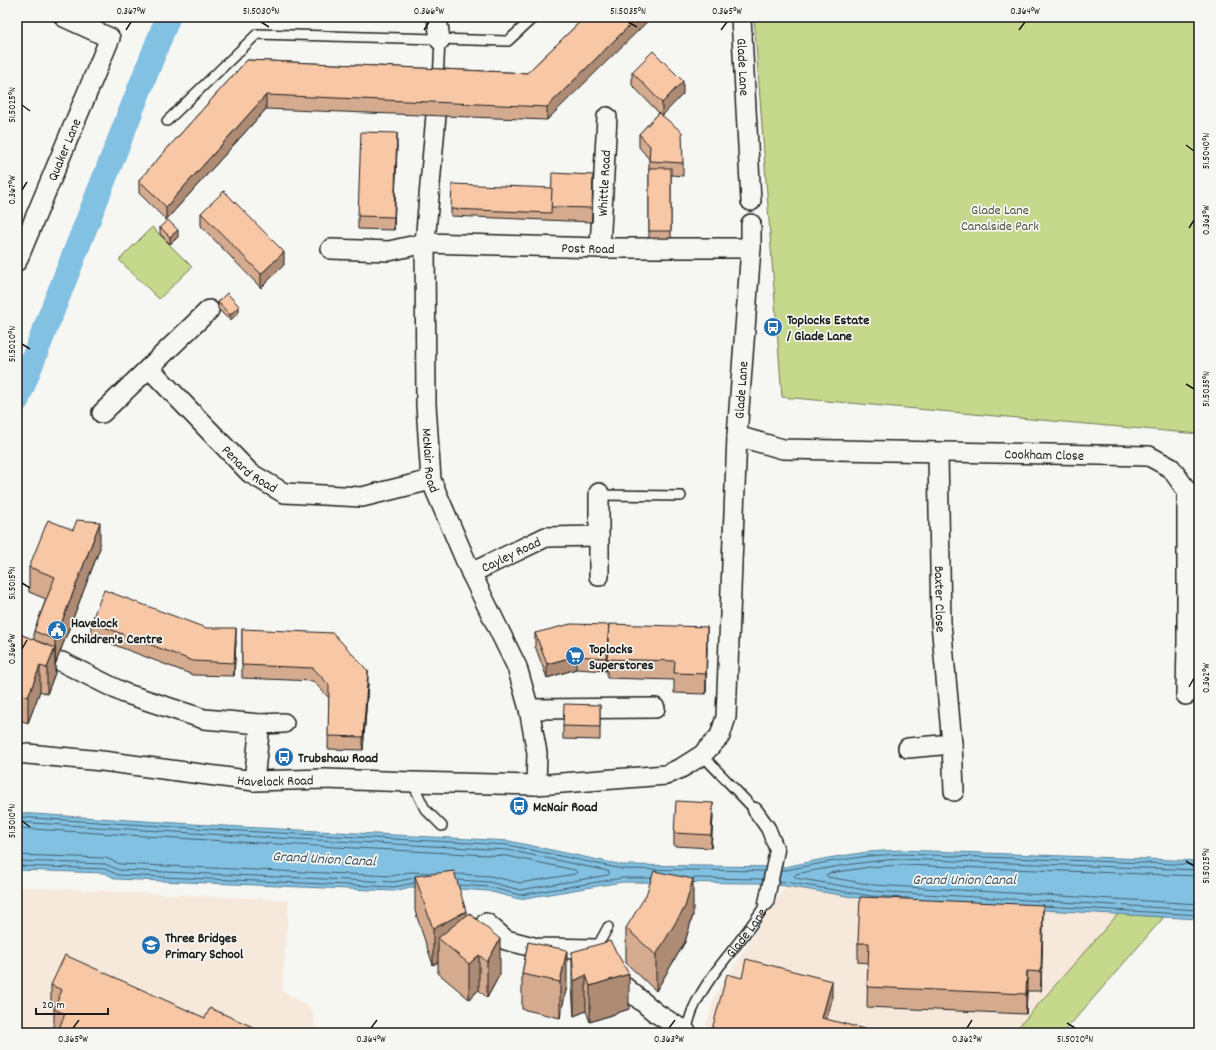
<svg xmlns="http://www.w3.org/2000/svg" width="1216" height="1050" viewBox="0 0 1216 1050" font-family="Dekko,sans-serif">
<rect width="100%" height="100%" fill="#f6f6f2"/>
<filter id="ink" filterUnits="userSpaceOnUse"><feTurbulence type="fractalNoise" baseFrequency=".025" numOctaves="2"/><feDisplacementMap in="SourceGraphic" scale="8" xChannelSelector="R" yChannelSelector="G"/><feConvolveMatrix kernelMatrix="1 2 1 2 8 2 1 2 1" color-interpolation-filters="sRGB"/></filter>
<g filter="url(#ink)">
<!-- built -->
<g fill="#f6e8db">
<polygon points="786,886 871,900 1118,914 1013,1033 704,1033 715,995"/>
<polygon points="17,887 289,900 282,990 313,1011 316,1033 17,1033"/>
</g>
<!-- green -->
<g fill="#c6d88c" stroke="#717a54">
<polygon points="754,17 1199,17 1199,434 782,397"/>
<polygon points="152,227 192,267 159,299 119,260"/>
<polygon points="1118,914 1164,917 1063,1033 1013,1033"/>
</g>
<!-- water -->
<polygon fill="#82c1e2" stroke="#597f93" points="17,813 241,827 509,841 622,865 785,867 828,858 868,852 901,850 1199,861 1199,919 871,900 786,886 758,883 622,882 519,899 488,891 460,889 410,887 395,891 116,879 105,873 17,870"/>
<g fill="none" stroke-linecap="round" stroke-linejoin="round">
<!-- shore -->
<g stroke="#455e6b" stroke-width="1">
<polyline points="17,817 241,831 508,845 622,869 764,871"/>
<polyline points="17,822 240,836 508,850 608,871 610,873 608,875 520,890 489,882 458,880"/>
<polyline points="17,828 240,842 507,856 575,870 577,872 575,874 520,883 490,876 456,874"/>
<polyline points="17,855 106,858 120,864 393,876 409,872 432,873"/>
<polyline points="17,861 105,864 119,870 394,882 414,878"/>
<polyline points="17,866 105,869 118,875 394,887 414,883"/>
<path d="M1199,870L901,859C866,861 831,867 796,874L794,876L796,878L872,891L1199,910"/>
<polyline points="781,871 828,862 868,856 901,854 1199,865"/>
<polyline points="1199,876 902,865 870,867 830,873 827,874 826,875 828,877 873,885 1199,904"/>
<polyline points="693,878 763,879"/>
<polyline points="779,881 871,896 909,898"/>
<polyline points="459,885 489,887 520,895 622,878 651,878"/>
<polyline points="1044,906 1199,915"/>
</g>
<!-- canal -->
<polyline stroke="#82c1e2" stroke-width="25" points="17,400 168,17"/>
<!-- service casing -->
<g stroke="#1c1c1c" stroke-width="12">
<g id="service">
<polyline points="438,81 440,40"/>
<polyline points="167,121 257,34 508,41 534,17"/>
<polyline points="599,495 681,496"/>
<polyline points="702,755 755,810"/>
<polyline points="412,782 425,809 442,826"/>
<polyline points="596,949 608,927"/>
<path id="s1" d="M686,1033C688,1024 690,1015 694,1007C712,968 745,940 766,903"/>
</g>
</g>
<!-- pedestrian casing -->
<g stroke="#1c1c1c" stroke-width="17">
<polyline id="pedestrian" points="755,810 768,828 777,850 766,903"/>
</g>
<!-- minor casing -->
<g stroke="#1c1c1c" stroke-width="22">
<g id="minor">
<polyline points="437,17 440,40"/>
<path id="s2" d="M741,17L751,201"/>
<path id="s3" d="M436,115L425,243L426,405L431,480L471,573L517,667L529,709L537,753L536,785"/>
<path id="s4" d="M600,248L607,117"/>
<path id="s5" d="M331,249L389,251L425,243L600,248H751"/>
<path id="s6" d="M17,261L110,38L64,17"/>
<path id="s7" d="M149,368L250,473L284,493L362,497L431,480"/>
<polyline points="102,413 209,310"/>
<path id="s8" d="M737,436L783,449L1149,456L1171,468L1187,491V642L1186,695"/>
<path id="s9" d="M938,453L941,623L952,744L954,791"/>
<path id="s10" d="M471,573L546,537L599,536"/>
<polyline points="599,576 599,493"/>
<polyline points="62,662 124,693 204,719 260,724 284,723"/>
<polyline points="529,709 655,708"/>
<polyline points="908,748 952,744"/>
<path id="s11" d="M17,753L102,761L254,781L325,779L412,782L536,785L666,775L683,767L702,755L720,736L726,717L737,436L751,248V224"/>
<polyline points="254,781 260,724"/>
<polyline points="486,923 506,940 537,948 596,949 620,983 656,1013 686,1032"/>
</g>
</g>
<!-- service -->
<use href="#service" stroke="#f6f6f2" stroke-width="9"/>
<!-- pedestrian -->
<use href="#pedestrian" stroke="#f6f6f2" stroke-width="14"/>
<!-- minor -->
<use href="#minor" stroke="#f6f6f2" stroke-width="19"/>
</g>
<!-- wall -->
<g fill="#d4ab8f" stroke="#1c1c1c">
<polygon points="585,17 547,120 266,109 166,220 139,193 139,180 247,60 527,73"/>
<polygon points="632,72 683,94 662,115 683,163 683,176 671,175 671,238 649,238 649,159 639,147 639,134 659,113 632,85"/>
<polygon points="397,146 394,230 358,229 358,216"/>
<polygon points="552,188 593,188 592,222 451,216 451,209"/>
<polygon points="201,213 284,265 261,288 201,226"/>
<polygon points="160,227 178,237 170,244 160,234"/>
<polygon points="218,302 239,312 230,321 218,309"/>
<polygon points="100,548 55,665 55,673 47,694 40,691 28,723 17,719 17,633 34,640 34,631 46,599 29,592 29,567"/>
<polygon points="91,622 236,641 234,676 193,675 91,636"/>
<polygon points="242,629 368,684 363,750 328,749 329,698 313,681 242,678"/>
<polygon points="535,633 707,647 706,694 674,693 674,680 607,678 607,660 606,671 576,669 547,678 535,646"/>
<polygon points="600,705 600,740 563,739 563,726"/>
<polygon points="713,816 711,848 674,846 674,833"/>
<polygon points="415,876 466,916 500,974 487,998 479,990 469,999 438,973 438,962 433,965 415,911"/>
<polygon points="693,915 685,942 656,991 626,963 626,928"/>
<polygon points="1043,925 1041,991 1027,991 1026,1014 867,1007 868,963 858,962 858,943"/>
<polygon points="528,942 567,986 560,1018 522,1009 522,974"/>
<polygon points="572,952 629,1009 590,1022 586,1011 574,1016 572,987"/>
<polygon points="51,985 205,1018 253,1033 57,1031 54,1029 54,1009 55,1007 51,1005"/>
</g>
<!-- shaded-wall -->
<g fill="#ad8b74" stroke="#1c1c1c">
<polygon points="638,17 652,17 547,120 547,107"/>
<polygon points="683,81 683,94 662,116 662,103"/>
<polygon points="266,95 266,109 166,220 166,207"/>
<polygon points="397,133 397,146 394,230 394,217"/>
<polygon points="593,175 593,188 592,222 592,208"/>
<polygon points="178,230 178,237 170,244 170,237"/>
<polygon points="284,252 284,265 261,288 261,274"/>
<polygon points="239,306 239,312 230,321 230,315"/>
<polygon points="100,522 100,548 55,665 55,640"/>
<polygon points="609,625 609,638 606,671 606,658"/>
<polygon points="707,627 707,647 706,694 706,674"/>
<polygon points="236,628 236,641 234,676 234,663"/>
<polygon points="55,648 55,673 47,694 47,668"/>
<polygon points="576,656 576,669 547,678 547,664"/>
<polygon points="40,666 40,691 28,723 28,697"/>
<polygon points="368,671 368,684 363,750 363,737"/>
<polygon points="713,803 713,816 711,848 711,835"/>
<polygon points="693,879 693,915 685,942 656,991 656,955"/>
<polygon points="1043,905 1043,925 1041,991 1041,972"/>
<polygon points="466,911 466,946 438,938 438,962 433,965 433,929"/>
<polygon points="500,939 500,974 487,998 487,962"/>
<polygon points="567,950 567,986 560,1018 560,982"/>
<polygon points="479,955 479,990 469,999 469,964"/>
<polygon points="1027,971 1027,991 1026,1014 1026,994"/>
<polygon points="629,974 629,1009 590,1022 590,986"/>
<polygon points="586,975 586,1011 574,1016 574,981"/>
<polygon points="832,981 832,1000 823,1033 822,1018"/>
<polygon points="253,1027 253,1033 251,1033"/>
</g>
<!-- building -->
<g fill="#f7c7a6" stroke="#1c1c1c">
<polygon points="585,17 638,17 547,107 266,95 166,207 139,180 247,60 527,73"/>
<polygon points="653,51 683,81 662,103 632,72"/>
<polygon points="659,113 682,132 683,163 649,161 650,146 639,134"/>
<polygon points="361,132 397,133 394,217 358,216"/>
<rect x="649" y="168" width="22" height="63"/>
<polygon points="552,173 593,175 592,208 551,207"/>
<polygon points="452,184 552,188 551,213 451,209"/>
<polygon points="224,191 284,252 261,274 201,213"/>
<polygon points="168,220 178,230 170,237 160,227"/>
<polygon points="227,293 239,306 230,315 218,302"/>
<polygon points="48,520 73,530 77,520 100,522 55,640 34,631 55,577 29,567"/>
<polygon points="104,590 206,628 236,628 234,663 193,661 91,622"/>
<polygon points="571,624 609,625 606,658 576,656 547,664 535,633"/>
<polygon points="609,624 707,627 706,674 674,673 675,661 607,659"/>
<polygon points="242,629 333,633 368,671 363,737 328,736 329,685 313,668 242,665"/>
<polygon points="17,633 55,648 47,668 40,666 28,697 17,693"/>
<polygon points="564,704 600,705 600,727 563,726"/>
<polygon points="676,801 713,803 711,835 674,833"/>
<polygon points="454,871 466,911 433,929 415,876"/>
<polygon points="654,871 693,879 685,907 656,955 626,928 646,895"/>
<polygon points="860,897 1043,905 1041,972 1027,971 1026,994 867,987 869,943 858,943"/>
<polygon points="469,913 500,939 487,962 479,955 469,964 438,938"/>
<polygon points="610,941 629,974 590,986 586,975 574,981 572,952"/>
<polygon points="528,942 567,950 560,982 522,974"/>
<polygon points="65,955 205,1018 210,1008 253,1027 251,1033 57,1033 65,1014 54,1009 62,990 51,985"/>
<polygon points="746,959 832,981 822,1018 880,1033 711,1033 727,974 742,978"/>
</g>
</g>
<!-- ticks -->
<path fill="none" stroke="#1c1c1c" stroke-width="1.5" d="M261,22L269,27M628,22L637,27M126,30L131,22M424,30L429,22M721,30L727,22M1019,30L1025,22M22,105L30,111M1186,145L1194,151M22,190L27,182M1189,228L1194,220M22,344L30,349M1186,384L1194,389M22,583L30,588M22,649L27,640M1189,687L1194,678M22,821L30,827M1186,861L1194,866M1067,1023L1075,1028M73,1028L79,1020M371,1028L377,1020M669,1028L675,1020M967,1028L972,1020"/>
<!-- icons -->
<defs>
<g id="bus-disc" transform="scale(1)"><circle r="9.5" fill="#1f6fb2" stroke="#f6f6f2"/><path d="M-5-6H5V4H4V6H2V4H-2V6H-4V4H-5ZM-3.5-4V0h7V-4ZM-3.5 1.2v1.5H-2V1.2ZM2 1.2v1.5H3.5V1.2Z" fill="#fff"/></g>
<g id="civic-disc" transform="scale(1)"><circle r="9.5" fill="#1f6fb2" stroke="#f6f6f2"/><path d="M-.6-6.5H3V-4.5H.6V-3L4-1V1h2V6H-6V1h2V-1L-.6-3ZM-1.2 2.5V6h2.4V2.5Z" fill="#fff"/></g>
<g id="supermarket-disc" transform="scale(1)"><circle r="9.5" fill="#1f6fb2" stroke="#f6f6f2"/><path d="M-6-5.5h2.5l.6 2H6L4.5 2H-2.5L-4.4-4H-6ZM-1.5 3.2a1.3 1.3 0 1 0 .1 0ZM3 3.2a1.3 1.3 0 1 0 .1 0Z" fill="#fff"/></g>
<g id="school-disc" transform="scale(1)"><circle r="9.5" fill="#1f6fb2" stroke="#f6f6f2"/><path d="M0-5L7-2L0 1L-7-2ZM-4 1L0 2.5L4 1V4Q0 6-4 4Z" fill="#fff"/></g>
</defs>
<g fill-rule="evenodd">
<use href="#bus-disc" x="773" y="327"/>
<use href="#civic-disc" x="57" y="630"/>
<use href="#supermarket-disc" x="575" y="656"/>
<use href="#bus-disc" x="284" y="757"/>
<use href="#bus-disc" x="519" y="806"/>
<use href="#school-disc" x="151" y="945"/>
</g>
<g text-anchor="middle" stroke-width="3.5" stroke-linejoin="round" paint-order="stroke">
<!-- street labels -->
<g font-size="14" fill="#1c1c1c" stroke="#f6f6f2">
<text dy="5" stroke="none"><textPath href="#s2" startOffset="50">Glade Lane</textPath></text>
<text dy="5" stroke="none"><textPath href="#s6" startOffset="121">Quaker Lane</textPath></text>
<text dy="5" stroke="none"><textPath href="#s4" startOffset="65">Whittle Road</textPath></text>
<text dy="5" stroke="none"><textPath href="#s5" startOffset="258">Post Road</textPath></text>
<text dy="5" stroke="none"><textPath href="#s11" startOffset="1066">Glade Lane</textPath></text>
<text dy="5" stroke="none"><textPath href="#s8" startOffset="309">Cookham Close</textPath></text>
<text dy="5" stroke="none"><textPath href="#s3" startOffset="346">McNair Road</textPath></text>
<text dy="5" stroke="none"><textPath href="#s7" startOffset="143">Penard Road</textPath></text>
<text dy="5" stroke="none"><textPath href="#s10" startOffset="44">Cayley Road</textPath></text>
<text dy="5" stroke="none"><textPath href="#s9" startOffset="146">Baxter Close</textPath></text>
<text dy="5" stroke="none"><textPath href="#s11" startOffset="260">Havelock Road</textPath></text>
<text dy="5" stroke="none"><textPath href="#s1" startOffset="118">Glade Lane</textPath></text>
</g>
<!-- park labels -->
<g font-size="14" fill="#4f543e" stroke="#f6f6f2">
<text x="1000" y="214">Glade Lane<tspan x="1000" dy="16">Canalside Park</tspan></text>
</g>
<!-- poi labels -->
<g font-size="14" font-weight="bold" fill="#1c1c1c" stroke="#f6f6f2" text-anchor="start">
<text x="787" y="324">Toplocks Estate<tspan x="787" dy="16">/ Glade Lane</tspan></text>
<text x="71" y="627">Havelock<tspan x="71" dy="16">Children's Centre</tspan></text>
<text x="589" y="653">Toplocks<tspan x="589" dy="16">Superstores</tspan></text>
<text x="298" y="762">Trubshaw Road</text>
<text x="533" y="811">McNair Road</text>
<text x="165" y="942">Three Bridges<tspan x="165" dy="16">Primary School</tspan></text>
</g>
<!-- water labels -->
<g font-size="15" font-style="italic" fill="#405661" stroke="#f6f6f2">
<text transform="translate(324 858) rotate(3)" y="5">Grand Union Canal</text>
<text x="964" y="884">Grand Union Canal</text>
</g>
</g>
<!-- margin -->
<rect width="1216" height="1050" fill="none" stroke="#f6f6f2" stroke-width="44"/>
<!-- scale -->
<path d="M36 1008v6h72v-6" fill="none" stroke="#1c1c1c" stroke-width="2"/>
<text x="42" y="1008" font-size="12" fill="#1c1c1c" stroke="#f6f6f2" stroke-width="3" paint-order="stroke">20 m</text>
<rect x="22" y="22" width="1172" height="1006" fill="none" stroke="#1c1c1c" stroke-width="1.5"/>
<g font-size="10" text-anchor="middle" fill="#1c1c1c">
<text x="131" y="14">0.367°W</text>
<text x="261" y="14">51.5030°N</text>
<text x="429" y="14">0.366°W</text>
<text x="628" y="14">51.5035°N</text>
<text x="727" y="14">0.365°W</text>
<text x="1025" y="14">0.364°W</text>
<text transform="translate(11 105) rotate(-90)" y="4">51.5025°N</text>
<text transform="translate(1205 151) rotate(-90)" y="4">51.5040°N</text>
<text transform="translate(11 190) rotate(-90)" y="4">0.367°W</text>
<text transform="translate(1205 220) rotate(-90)" y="4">0.363°W</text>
<text transform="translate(11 344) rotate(-90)" y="4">51.5020°N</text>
<text transform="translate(1205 389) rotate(-90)" y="4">51.5035°N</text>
<text transform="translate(11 583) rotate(-90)" y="4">51.5015°N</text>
<text transform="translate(11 649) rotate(-90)" y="4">0.366°W</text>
<text transform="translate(1205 678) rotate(-90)" y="4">0.362°W</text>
<text transform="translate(11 821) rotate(-90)" y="4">51.5010°N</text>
<text transform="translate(1205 866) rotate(-90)" y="4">51.5025°N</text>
<text x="73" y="1042">0.365°W</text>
<text x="371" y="1042">0.364°W</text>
<text x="669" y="1042">0.363°W</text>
<text x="967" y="1042">0.362°W</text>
<text x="1075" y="1042">51.5020°N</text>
</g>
</svg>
